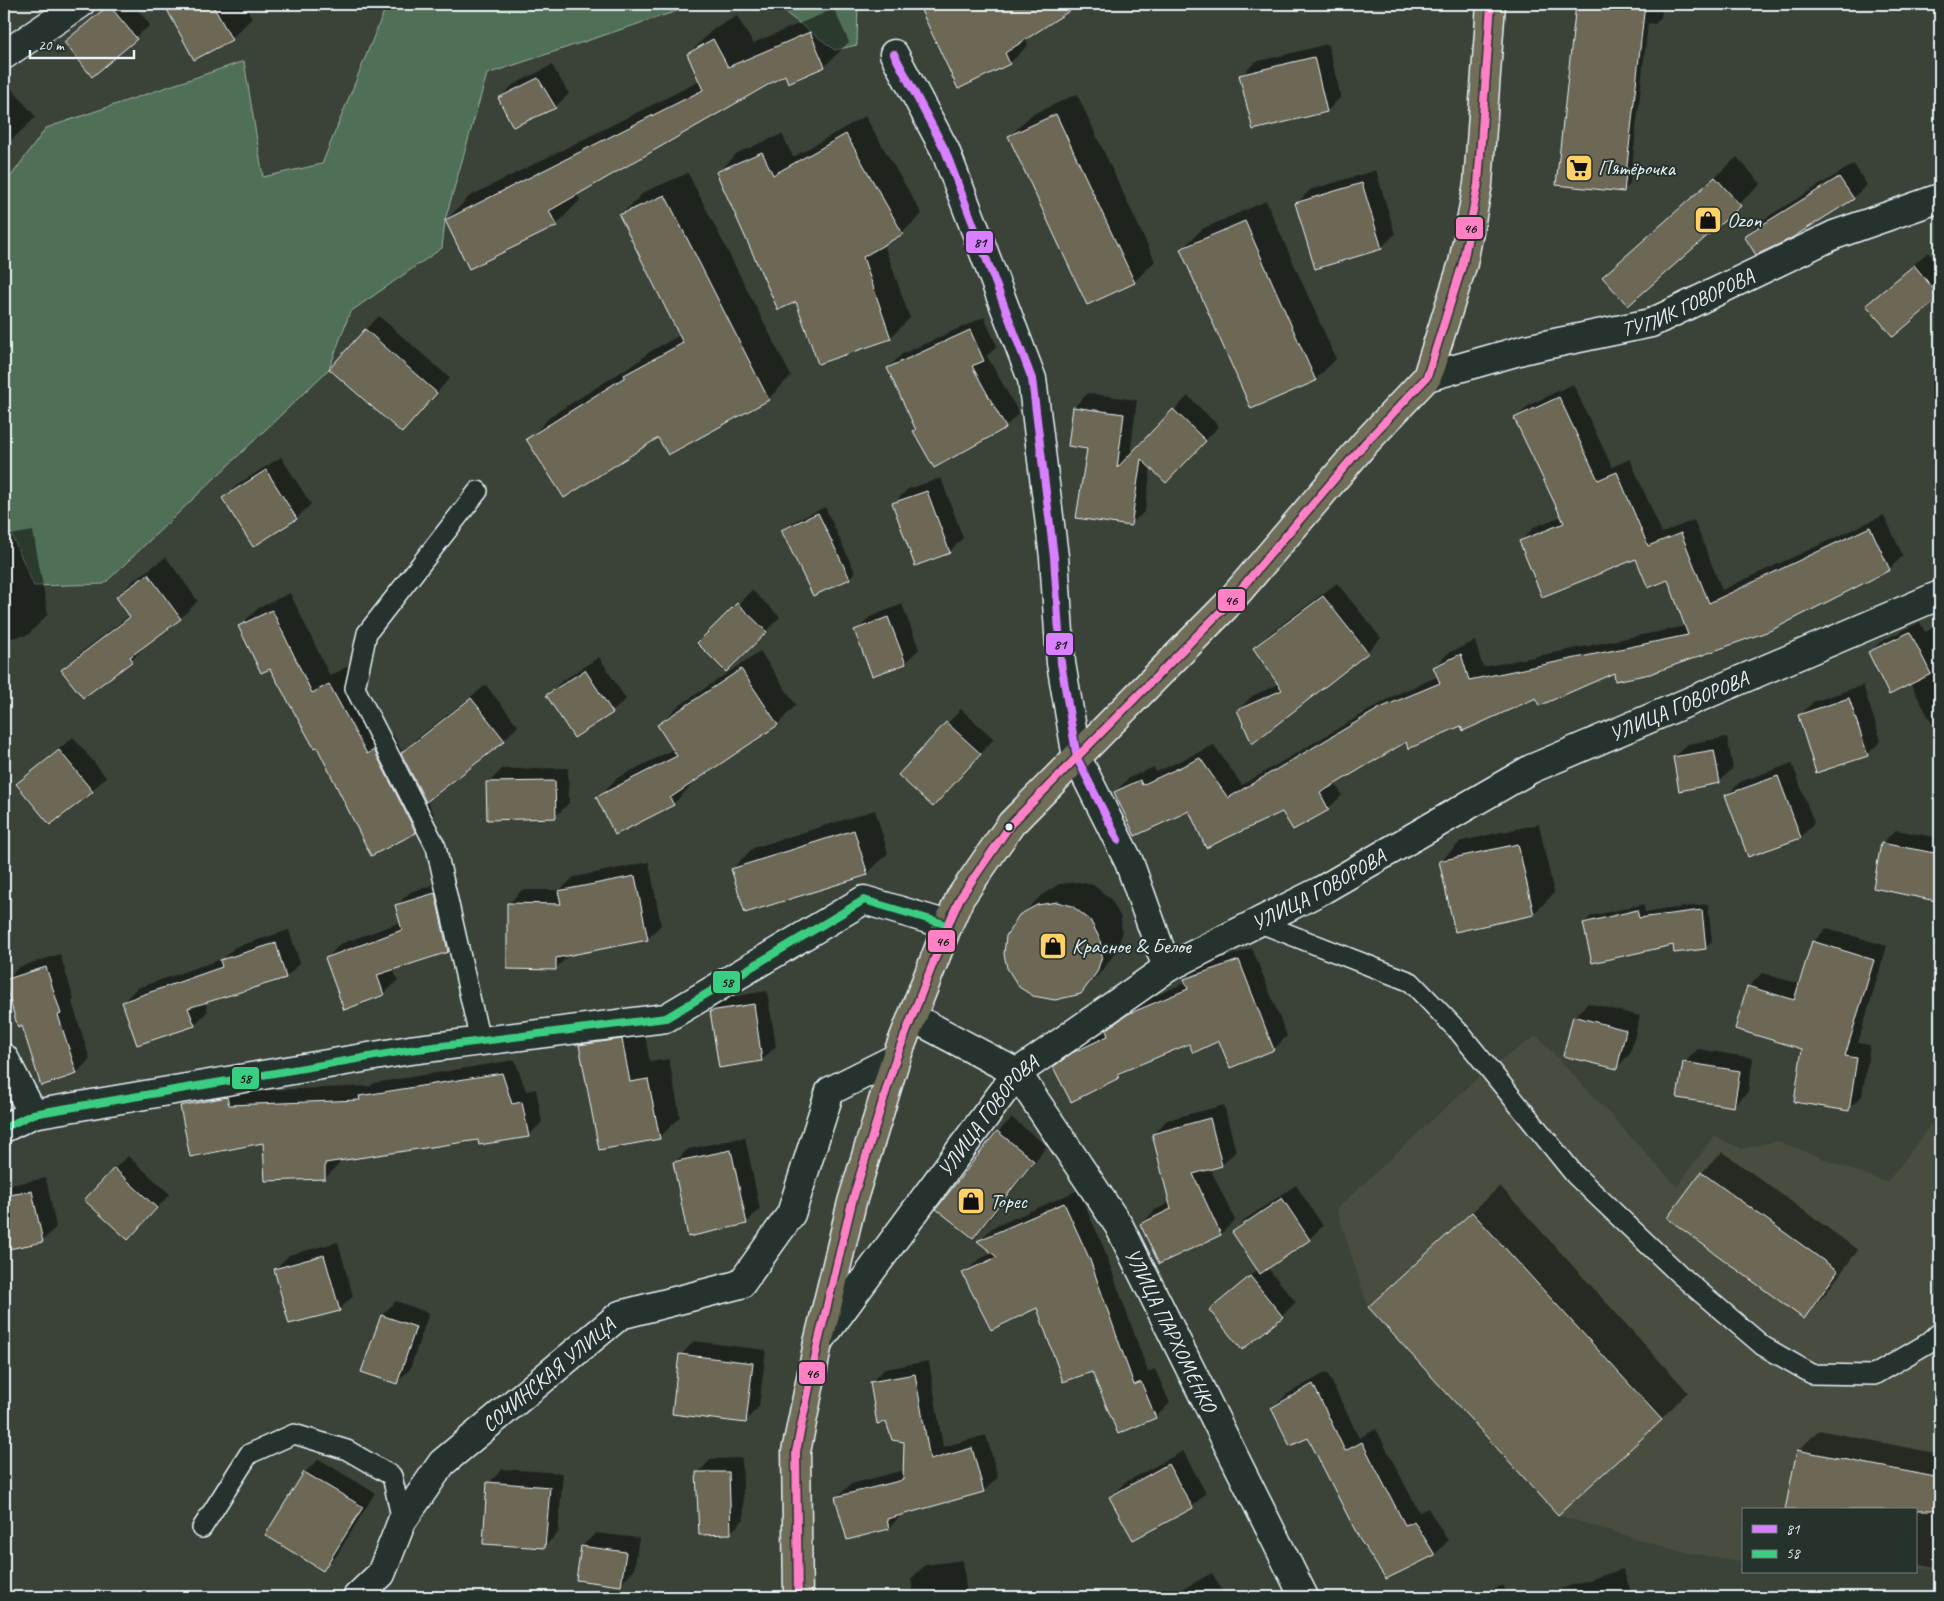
<svg xmlns="http://www.w3.org/2000/svg" width="1944" height="1601" viewBox="0 0 1944 1601" font-family="Caveat,sans-serif">
<rect width="100%" height="100%" fill="#3b4339"/>
<filter id="ink" filterUnits="userSpaceOnUse"><feTurbulence type="fractalNoise" baseFrequency=".02" numOctaves="2"/><feDisplacementMap in="SourceGraphic" scale="10" xChannelSelector="R" yChannelSelector="G"/><feConvolveMatrix kernelMatrix="1 2 1 2 8 2 1 2 1" color-interpolation-filters="sRGB"/></filter>
<g filter="url(#ink)">
<!-- built -->
<polygon fill="#4a4e41" points="1537,1036 1677,1187 1714,1136 1741,1149 1777,1141 1887,1183 1940,1113 1940,1569 1915,1568 1915,1510 1743,1510 1743,1561 1682,1552 1558,1515 1368,1307 1337,1209 1487,1069"/>
<!-- green -->
<g fill="#506f57" stroke="#9cb0a8">
<polygon points="387,4 698,4 487,74 445,220 442,248 350,312 329,369 104,584 34,586 4,517 4,186 46,128 244,61 263,177 322,164"/>
<polygon points="774,4 858,4 857,45 835,50"/>
</g>
<!-- shadow -->
<g fill="#0007">
<polygon points="109,4 133,4 150,25 93,75 65,42"/>
<polygon points="171,4 244,4 252,18 231,39 167,7"/>
<polygon points="919,4 1077,4 1025,38 1028,45 1010,63 959,87"/>
<polygon points="1577,4 1663,4 1661,17 1655,24 1648,23 1630,184 1623,191 1557,184"/>
<polygon points="834,9 849,42 825,66 785,73 577,194 580,200 556,225 446,220 470,196 700,81 688,55 712,30 737,16 753,43"/>
<polygon points="1328,44 1341,97 1327,111 1241,76 1255,62"/>
<polygon points="552,65 569,94 555,107 499,98 513,85"/>
<polygon points="8,84 36,117 4,147 4,87"/>
<polygon points="1077,94 1155,261 1134,282 1010,136 1031,115"/>
<polygon points="865,116 922,214 902,233 884,244 910,318 890,338 797,300 718,173 737,153 782,134 793,157"/>
<polygon points="1737,157 1761,184 1628,304 1604,277"/>
<polygon points="1854,164 1867,185 1853,198 1746,236 1759,222"/>
<polygon points="1376,170 1395,234 1381,248 1296,204 1310,190"/>
<polygon points="688,173 791,376 768,399 528,440 551,416 640,360 649,352 680,335 620,216 644,192"/>
<polygon points="1266,201 1336,359 1315,380 1182,249 1202,229"/>
<polygon points="1928,252 1940,266 1940,295 1893,335 1868,305"/>
<polygon points="379,316 450,378 402,431 365,330"/>
<polygon points="984,317 997,346 987,356 1019,413 1005,427 915,431 917,429 888,368 902,354"/>
<polygon points="1573,384 1612,467 1630,459 1662,533 1694,520 1722,590 1884,515 1903,556 1889,569 1461,725 1406,741 1335,783 1342,795 1328,809 1293,829 1283,811 1189,809 1115,792 1129,778 1154,767 1156,772 1214,745 1242,785 1395,695 1439,676 1435,667 1448,653 1475,641 1483,667 1686,626 1669,578 1637,557 1521,541 1534,527 1562,516 1516,419 1529,405"/>
<polygon points="1088,393 1137,400 1130,456 1188,396 1219,426 1166,481 1151,467 1145,511 1131,524 1088,448 1074,407"/>
<polygon points="281,457 311,504 297,518 254,545 224,498 238,484"/>
<polygon points="941,478 963,538 949,552 894,503 908,489"/>
<polygon points="825,507 855,572 849,578 783,530 789,524"/>
<polygon points="33,531 48,614 28,635 4,639 4,536"/>
<polygon points="166,557 198,601 181,618 149,642 132,660 63,670 80,653 130,615 117,597 134,580"/>
<polygon points="1337,583 1381,638 1367,652 1238,710 1252,696 1279,684 1255,648 1269,634"/>
<polygon points="752,590 780,617 726,671 699,643"/>
<polygon points="290,593 330,676 348,666 386,736 392,733 403,753 416,739 486,685 518,726 504,740 427,800 434,814 416,832 371,854 317,745 271,667 240,626 258,608"/>
<polygon points="902,604 919,649 905,663 856,631 870,617"/>
<polygon points="1920,622 1925,632 1940,624 1940,738 1910,683 1870,652 1880,642"/>
<polygon points="760,651 796,705 778,724 690,783 692,785 673,804 598,797 617,778 674,749 658,726 677,707"/>
<polygon points="599,657 626,699 612,712 548,695 562,681"/>
<polygon points="1863,685 1881,741 1867,755 1799,716 1813,702"/>
<polygon points="961,709 994,739 947,791 900,775"/>
<polygon points="73,737 106,777 92,791 18,784"/>
<polygon points="1727,737 1733,768 1719,782 1675,757 1688,744"/>
<polygon points="1792,763 1814,823 1801,837 1749,856 1726,796 1740,782"/>
<polygon points="568,768 569,803 555,817 488,783 502,769"/>
<polygon points="875,810 888,853 867,874 732,869 753,848"/>
<polygon points="1539,824 1554,893 1534,914 1441,861 1461,841"/>
<polygon points="1896,830 1940,838 1940,894 1935,899 1882,843"/>
<polygon points="649,862 661,925 647,939 570,954 556,968 508,904 522,890 560,890 574,877"/>
<polygon points="449,880 462,937 448,951 393,969 398,980 384,994 345,1008 327,958 340,944 401,922 396,906 410,892"/>
<polygon points="1078,882 1093,885 1111,899 1121,918 1122,934 1117,950 1102,971 1080,992 1020,916 1042,895 1059,884"/>
<polygon points="1644,904 1645,912 1708,904 1712,941 1706,948 1674,944 1584,923 1591,916"/>
<polygon points="1827,928 1887,946 1858,1043 1870,1045 1862,1096 1848,1109 1804,1048 1748,987 1762,973 1800,984 1813,942"/>
<polygon points="289,930 300,963 286,977 205,1002 208,1011 194,1025 123,1002 137,988 224,958 235,947"/>
<polygon points="1252,948 1287,1036 1274,1049 1220,1040 1190,1042 1127,1069 1118,1077 1055,1067 1068,1054 1087,1040 1107,1031 1121,1017 1143,1001 1187,982 1186,979 1199,966"/>
<polygon points="60,954 74,999 72,1002 90,1059 77,1073 42,1084 5,981 19,967"/>
<polygon points="767,991 776,1046 762,1060 711,1012 725,998"/>
<polygon points="1588,1003 1640,1016 1630,1054 1616,1068 1574,1017"/>
<polygon points="642,1019 650,1062 669,1059 680,1117 659,1138 580,1045 601,1024"/>
<polygon points="1698,1049 1753,1058 1748,1092 1734,1105 1684,1063"/>
<polygon points="515,1060 526,1091 536,1089 542,1122 528,1136 479,1138 338,1159 339,1164 325,1178 265,1142 182,1107 196,1093 371,1086 374,1083"/>
<polygon points="1224,1105 1236,1151 1222,1165 1210,1168 1235,1220 1221,1234 1160,1262 1141,1224 1155,1210 1171,1202 1153,1134 1167,1120"/>
<polygon points="1012,1118 1047,1146 987,1223 973,1237 998,1132"/>
<polygon points="745,1137 760,1209 746,1223 674,1163 688,1149"/>
<polygon points="1723,1152 1858,1250 1824,1296 1804,1317 1668,1218 1702,1172"/>
<polygon points="128,1156 170,1194 142,1225 114,1169"/>
<polygon points="46,1178 56,1227 42,1241 4,1249 4,1186"/>
<polygon points="1296,1185 1323,1226 1309,1239 1267,1267 1296,1302 1282,1316 1211,1310 1258,1269 1233,1232 1247,1218"/>
<polygon points="1500,1186 1688,1392 1661,1419 1370,1307"/>
<polygon points="1078,1190 1103,1246 1148,1372 1155,1369 1170,1403 1156,1417 1119,1432 1093,1370 1037,1306 964,1274 978,1260 993,1252 979,1241 992,1228"/>
<polygon points="338,1242 353,1296 339,1310 275,1269 289,1255"/>
<polygon points="396,1301 429,1313 410,1369 396,1383 362,1371 382,1315"/>
<polygon points="694,1341 766,1350 759,1407 745,1421 681,1355"/>
<polygon points="929,1361 943,1447 986,1435 998,1477 984,1491 903,1513 889,1528 847,1538 837,1497 851,1484 904,1470 905,1441 871,1382 885,1369"/>
<polygon points="1327,1372 1359,1438 1376,1429 1419,1512 1428,1508 1448,1541 1435,1554 1308,1436 1273,1408 1287,1394"/>
<polygon points="1819,1430 1940,1454 1940,1569 1915,1564 1915,1510 1798,1451"/>
<polygon points="1183,1451 1206,1493 1192,1507 1111,1497 1124,1483"/>
<polygon points="742,1458 744,1519 730,1533 698,1473 711,1459"/>
<polygon points="319,1459 375,1493 337,1555 323,1569 267,1535 305,1472"/>
<polygon points="502,1469 563,1473 558,1533 544,1547 489,1483"/>
<polygon points="596,1533 639,1538 634,1570 620,1584 582,1546"/>
<polygon points="963,1560 967,1597 914,1597 911,1579 925,1565"/>
<polygon points="1623,1569 1633,1597 1535,1597"/>
<polygon points="1212,1573 1226,1597 1168,1597"/>
<polygon points="1503,1585 1510,1597 1478,1597"/>
</g>
<!-- building -->
<g fill="#6c6755" stroke="#e8f1f8">
<polygon points="164,4 212,4 232,40 194,60"/>
<polygon points="918,4 1080,4 1005,53 1010,64 958,89"/>
<polygon points="1576,4 1645,4 1624,192 1556,185"/>
<polygon points="109,5 137,39 92,77 64,42"/>
<polygon points="810,32 825,67 788,83 785,75 549,211 557,226 469,269 445,220 703,90 687,54 713,39 728,67"/>
<polygon points="1314,57 1327,112 1253,130 1239,75"/>
<polygon points="538,78 556,108 513,127 498,98"/>
<polygon points="1056,114 1135,283 1087,305 1008,136"/>
<polygon points="846,134 903,234 863,257 891,339 818,364 796,302 778,310 716,172 762,152 773,175"/>
<polygon points="1715,177 1741,206 1628,306 1602,277"/>
<polygon points="1839,177 1854,199 1790,239 1756,255 1744,236"/>
<polygon points="1362,183 1382,249 1315,269 1295,203"/>
<polygon points="665,195 769,400 668,455 658,438 564,498 526,439 625,377 624,375 683,343 619,215"/>
<polygon points="1245,221 1316,381 1251,409 1180,249"/>
<polygon points="1914,265 1940,297 1893,337 1866,305"/>
<polygon points="365,329 437,393 402,433 329,369"/>
<polygon points="970,330 984,361 972,366 1006,428 934,468 913,431 916,430 887,368"/>
<polygon points="1559,397 1598,480 1617,472 1648,546 1681,533 1709,603 1870,527 1890,570 1772,630 1650,674 1615,681 1614,673 1539,706 1536,698 1463,731 1461,726 1408,749 1406,742 1320,793 1329,810 1293,830 1282,812 1206,848 1189,811 1135,836 1114,792 1140,780 1142,785 1200,758 1228,798 1380,708 1440,683 1433,667 1461,654 1469,680 1688,635 1668,580 1648,588 1636,559 1542,597 1519,541 1564,523 1514,418"/>
<polygon points="1073,407 1124,414 1117,468 1173,409 1206,441 1166,483 1141,459 1131,526 1076,518 1087,449 1068,446"/>
<polygon points="266,470 297,519 253,547 222,498"/>
<polygon points="927,491 950,553 915,566 892,503"/>
<polygon points="818,513 850,579 813,596 781,530"/>
<polygon points="148,574 181,619 130,657 133,661 83,698 61,670 130,617 116,597"/>
<polygon points="1323,596 1368,653 1252,744 1237,710 1282,690 1253,648"/>
<polygon points="737,603 767,632 726,672 697,643"/>
<polygon points="272,610 312,693 329,684 367,754 374,750 416,833 371,856 317,747 314,748 270,669 261,673 238,626"/>
<polygon points="888,617 906,664 872,676 854,630"/>
<polygon points="1910,632 1931,674 1889,695 1868,652"/>
<polygon points="741,669 778,725 670,798 674,805 615,835 596,797 677,756 657,725"/>
<polygon points="585,670 613,713 574,738 546,695"/>
<polygon points="471,698 505,741 426,802 401,753"/>
<polygon points="1849,698 1868,756 1816,773 1798,715"/>
<polygon points="946,722 981,754 933,807 898,775"/>
<polygon points="59,750 93,792 50,825 16,784"/>
<polygon points="1714,750 1720,783 1679,791 1673,757"/>
<polygon points="1778,776 1801,838 1748,857 1725,795"/>
<polygon points="555,781 556,818 487,820 486,782"/>
<polygon points="854,830 868,875 745,913 731,869"/>
<polygon points="1881,843 1940,854 1940,878 1936,901 1873,888"/>
<polygon points="1518,844 1534,915 1455,932 1439,861"/>
<polygon points="635,876 648,940 556,958 556,970 507,969 507,903 561,904 558,891"/>
<polygon points="435,893 448,952 377,975 384,995 344,1010 325,958 402,930 395,905"/>
<polygon points="1057,902 1072,906 1090,920 1100,939 1102,956 1097,972 1081,994 1055,1000 1033,996 1019,987 1007,968 1004,954 1006,936 1019,915 1037,905"/>
<polygon points="1637,910 1639,918 1702,910 1706,949 1674,953 1673,945 1592,963 1583,923"/>
<polygon points="1812,941 1874,960 1845,1056 1857,1058 1849,1111 1794,1102 1802,1049 1735,1029 1747,986 1794,1000"/>
<polygon points="276,943 286,978 188,1008 195,1026 137,1045 122,1002 222,967 220,960"/>
<polygon points="1239,960 1274,1050 1230,1068 1219,1041 1193,1053 1189,1044 1117,1074 1119,1078 1071,1102 1053,1067 1072,1053 1108,1036 1106,1030 1128,1014 1188,989 1184,979"/>
<polygon points="46,967 61,1014 58,1015 77,1074 41,1086 22,1026 18,1028 4,980"/>
<polygon points="754,1004 762,1061 719,1068 710,1011"/>
<polygon points="1573,1016 1626,1030 1617,1069 1563,1056"/>
<polygon points="622,1039 630,1082 648,1079 660,1139 599,1150 579,1045"/>
<polygon points="1683,1062 1740,1071 1734,1107 1677,1098"/>
<polygon points="502,1073 512,1104 522,1102 529,1137 479,1145 478,1140 325,1163 325,1179 265,1181 263,1143 190,1157 180,1106 227,1097 229,1105 360,1100 359,1096"/>
<polygon points="1210,1118 1222,1166 1193,1174 1221,1235 1159,1264 1140,1224 1171,1209 1152,1134"/>
<polygon points="997,1131 1034,1161 973,1238 936,1209"/>
<polygon points="731,1150 747,1224 688,1237 673,1162"/>
<polygon points="114,1168 157,1208 128,1240 84,1200"/>
<polygon points="1701,1172 1838,1271 1804,1319 1667,1218"/>
<polygon points="32,1191 43,1242 4,1250 4,1196"/>
<polygon points="1282,1198 1310,1240 1260,1274 1232,1232"/>
<polygon points="1064,1203 1090,1260 1134,1385 1141,1382 1156,1418 1118,1434 1092,1372 1063,1382 1037,1308 991,1330 962,1273 997,1257 977,1241"/>
<polygon points="1472,1212 1662,1420 1558,1515 1368,1307"/>
<polygon points="324,1255 340,1311 289,1324 274,1269"/>
<polygon points="1250,1276 1283,1317 1242,1350 1209,1310"/>
<polygon points="381,1315 416,1327 397,1384 361,1372"/>
<polygon points="679,1354 753,1363 746,1423 672,1414"/>
<polygon points="915,1374 930,1460 972,1448 984,1492 887,1519 889,1529 847,1540 835,1497 903,1480 904,1442 892,1440 886,1422 877,1424 870,1382"/>
<polygon points="1313,1384 1345,1451 1362,1442 1405,1525 1414,1521 1435,1555 1386,1579 1360,1540 1308,1438 1290,1446 1271,1408"/>
<polygon points="1797,1450 1940,1478 1940,1510 1785,1510"/>
<polygon points="1168,1464 1193,1508 1133,1540 1109,1497"/>
<polygon points="304,1472 363,1507 323,1571 265,1535"/>
<polygon points="696,1472 729,1472 731,1534 699,1535"/>
<polygon points="487,1482 550,1487 545,1548 483,1544"/>
<polygon points="581,1546 626,1552 621,1586 576,1580"/>
</g>
<g fill="none" stroke-linecap="round" stroke-linejoin="round">
<!-- lane casing -->
<g stroke="#e8f1f8" stroke-width="22">
<g id="lane">
<polyline points="478,491 367,633 355,688 436,847 480,1041"/>
<polyline points="1260,923 1411,982 1460,1033 1575,1175 1679,1274 1763,1346 1812,1374 1874,1375 1928,1343 1940,1332"/>
<polyline points="202,1528 249,1454 294,1434 347,1450 392,1476 402,1521"/>
</g>
</g>
<!-- street casing -->
<g stroke="#e8f1f8" stroke-width="31">
<g id="street">
<polyline points="894,54 945,150 1032,379 1054,557 1061,663 1077,758 1129,862 1167,968"/>
<polyline points="4,55 80,4"/>
<path id="s1" d="M1427,377L1526,349L1651,323L1834,235L1940,198"/>
<path id="s2" d="M912,1017L1017,1073L1119,1226L1304,1597"/>
<polyline points="4,1058 33,1114"/>
<polyline points="4,1128 33,1114 410,1050 666,1018 864,900 948,925"/>
<path id="s3" d="M818,1343L1017,1073L1167,968L1322,890L1531,769L1940,595"/>
<path id="s4" d="M357,1597L381,1574L402,1521L442,1463L620,1315L741,1284L791,1214L830,1091L896,1058"/>
</g>
</g>
<!-- highway casing -->
<g stroke="#e8f1f8" stroke-width="31">
<polyline id="highway" points="798,1597 796,1452 818,1343 852,1202 896,1058 948,925 960,898 1011,824 1226,606 1365,443 1427,377 1463,263 1478,184 1491,4"/>
</g>
<!-- lane -->
<use href="#lane" stroke="#26332d" stroke-width="19"/>
<!-- street -->
<use href="#street" stroke="#26332d" stroke-width="28"/>
<!-- highway -->
<use href="#highway" stroke="#706e59" stroke-width="28"/>
<!-- bus-1 casing -->
<g stroke="#26332d" stroke-width="11">
<polyline id="bus-1" points="894,54 945,150 1032,379 1054,557 1061,663 1077,758 1118,840"/>
</g>
<!-- bus-2 casing -->
<g stroke="#26332d" stroke-width="11">
<polyline id="bus-2" points="4,1128 33,1114 410,1050 666,1018 864,900 948,925"/>
</g>
<!-- bus-3 casing -->
<g stroke="#26332d" stroke-width="11">
<polyline id="bus-3" points="798,1597 796,1452 818,1343 852,1202 896,1058 948,925 960,898 1011,824 1226,606 1365,443 1427,377 1463,263 1478,184 1491,4"/>
</g>
<!-- bus-1 -->
<use href="#bus-1" stroke="#d880ff" stroke-width="8"/>
<!-- bus-2 -->
<use href="#bus-2" stroke="#3ace82" stroke-width="8"/>
<!-- bus-3 -->
<use href="#bus-3" stroke="#ff80c5" stroke-width="8"/>
</g>
</g>
<!-- icons -->
<defs>
<g id="supermarket-square" transform="scale(1.4375)"><rect x="-9" y="-9" width="18" height="18" rx="4" fill="#ffd166" stroke="#26332d"/><path d="M-6-5.5h2.5l.6 2H6L4.5 2H-2.5L-4.4-4H-6ZM-1.5 3.2a1.3 1.3 0 1 0 .1 0ZM3 3.2a1.3 1.3 0 1 0 .1 0Z" fill="#111"/></g>
<g id="shop-square" transform="scale(1.4375)"><rect x="-9" y="-9" width="18" height="18" rx="4" fill="#ffd166" stroke="#26332d"/><path d="M-5-2.5h2.3a2.7 3.5 0 0 1 5.4 0H5L5.5 6h-11ZM-1.5-2.5h3a1.5 2.3 0 0 0-3 0Z" fill="#111"/></g>
</defs>
<g fill-rule="evenodd">
<use href="#supermarket-square" x="1579" y="168"/>
<use href="#shop-square" x="1708" y="220"/>
<use href="#shop-square" x="1053" y="946"/>
<use href="#shop-square" x="971" y="1201"/>
</g>
<!-- markers -->
<circle fill="#e8f1f8" stroke="#26332d" stroke-width="2" cx="1009" cy="827" r="4.5"/>
<g text-anchor="middle" stroke-width="4" stroke-linejoin="round" paint-order="stroke">
<!-- poi labels -->
<g font-size="21" fill="#e8f1f8" stroke="#26332d" text-anchor="start">
<text x="1598" y="175">Пятёрочка</text>
<text x="1727" y="227">Ozon</text>
<text x="1072" y="953">Красное &amp; Белое</text>
<text x="990" y="1208">Торес</text>
</g>
<!-- street labels -->
<g font-size="21" fill="#e8f1f8" stroke="#26332d">
<text dy="7" stroke="none"><textPath href="#s1" startOffset="272">ТУПИК ГОВОРОВА</textPath></text>
<text dy="7" stroke="none"><textPath href="#s3" startOffset="1094">УЛИЦА ГОВОРОВА</textPath></text>
<text dy="7" stroke="none"><textPath href="#s3" startOffset="689">УЛИЦА ГОВОРОВА</textPath></text>
<text dy="7" stroke="none"><textPath href="#s3" startOffset="284">УЛИЦА ГОВОРОВА</textPath></text>
<text dy="7" stroke="none"><textPath href="#s2" startOffset="419">УЛИЦА ПАРХОМЕНКО</textPath></text>
<text dy="7" stroke="none"><textPath href="#s4" startOffset="299">СОЧИНСКАЯ УЛИЦА</textPath></text>
</g>
</g>
<g stroke="#26332d" stroke-width="2">
<rect x="1455" y="216" width="29" height="24" rx="5" fill="#ff80c5"/>
<rect x="965" y="230" width="29" height="24" rx="5" fill="#d880ff"/>
<rect x="1217" y="588" width="29" height="24" rx="5" fill="#ff80c5"/>
<rect x="1045" y="632" width="29" height="24" rx="5" fill="#d880ff"/>
<rect x="927" y="929" width="29" height="24" rx="5" fill="#ff80c5"/>
<rect x="712" y="970" width="29" height="24" rx="5" fill="#3ace82"/>
<rect x="231" y="1066" width="29" height="24" rx="5" fill="#3ace82"/>
<rect x="798" y="1361" width="28" height="24" rx="5" fill="#ff80c5"/>
</g>
<g font-size="14" text-anchor="middle" font-weight="bold" fill="#111">
<text x="1470" y="233">46</text>
<text x="980" y="247">81</text>
<text x="1231" y="605">46</text>
<text x="1060" y="649">81</text>
<text x="942" y="946">46</text>
<text x="727" y="987">58</text>
<text x="245" y="1083">58</text>
<text x="812" y="1378">46</text>
</g>
<!-- margin -->
<rect width="1944" height="1601" fill="none" stroke="#26332d" stroke-width="20"/>
<rect x="10" y="10" width="1924" height="1581" fill="none" stroke="#e8f1f8" stroke-width="2" filter="url(#ink)"/>
<!-- legend -->
<rect x="1742" y="1508" width="175" height="65" fill="#26332d" stroke="#747f7e"/>
<rect x="1752" y="1525" width="25" height="8" fill="#d880ff" stroke="#747f7e"/>
<text x="1786" y="1534" font-size="15" fill="#e8f1f8">81</text>
<rect x="1752" y="1550" width="25" height="8" fill="#3ace82" stroke="#747f7e"/>
<text x="1786" y="1558" font-size="15" fill="#e8f1f8">58</text>
<!-- scale -->
<path d="M30 50v8h104v-8" fill="none" stroke="#e8f1f8" stroke-width="2.5"/>
<text x="38" y="50" font-size="15" fill="#e8f1f8" stroke="#26332d" stroke-width="4" paint-order="stroke">20 m</text>
</svg>
